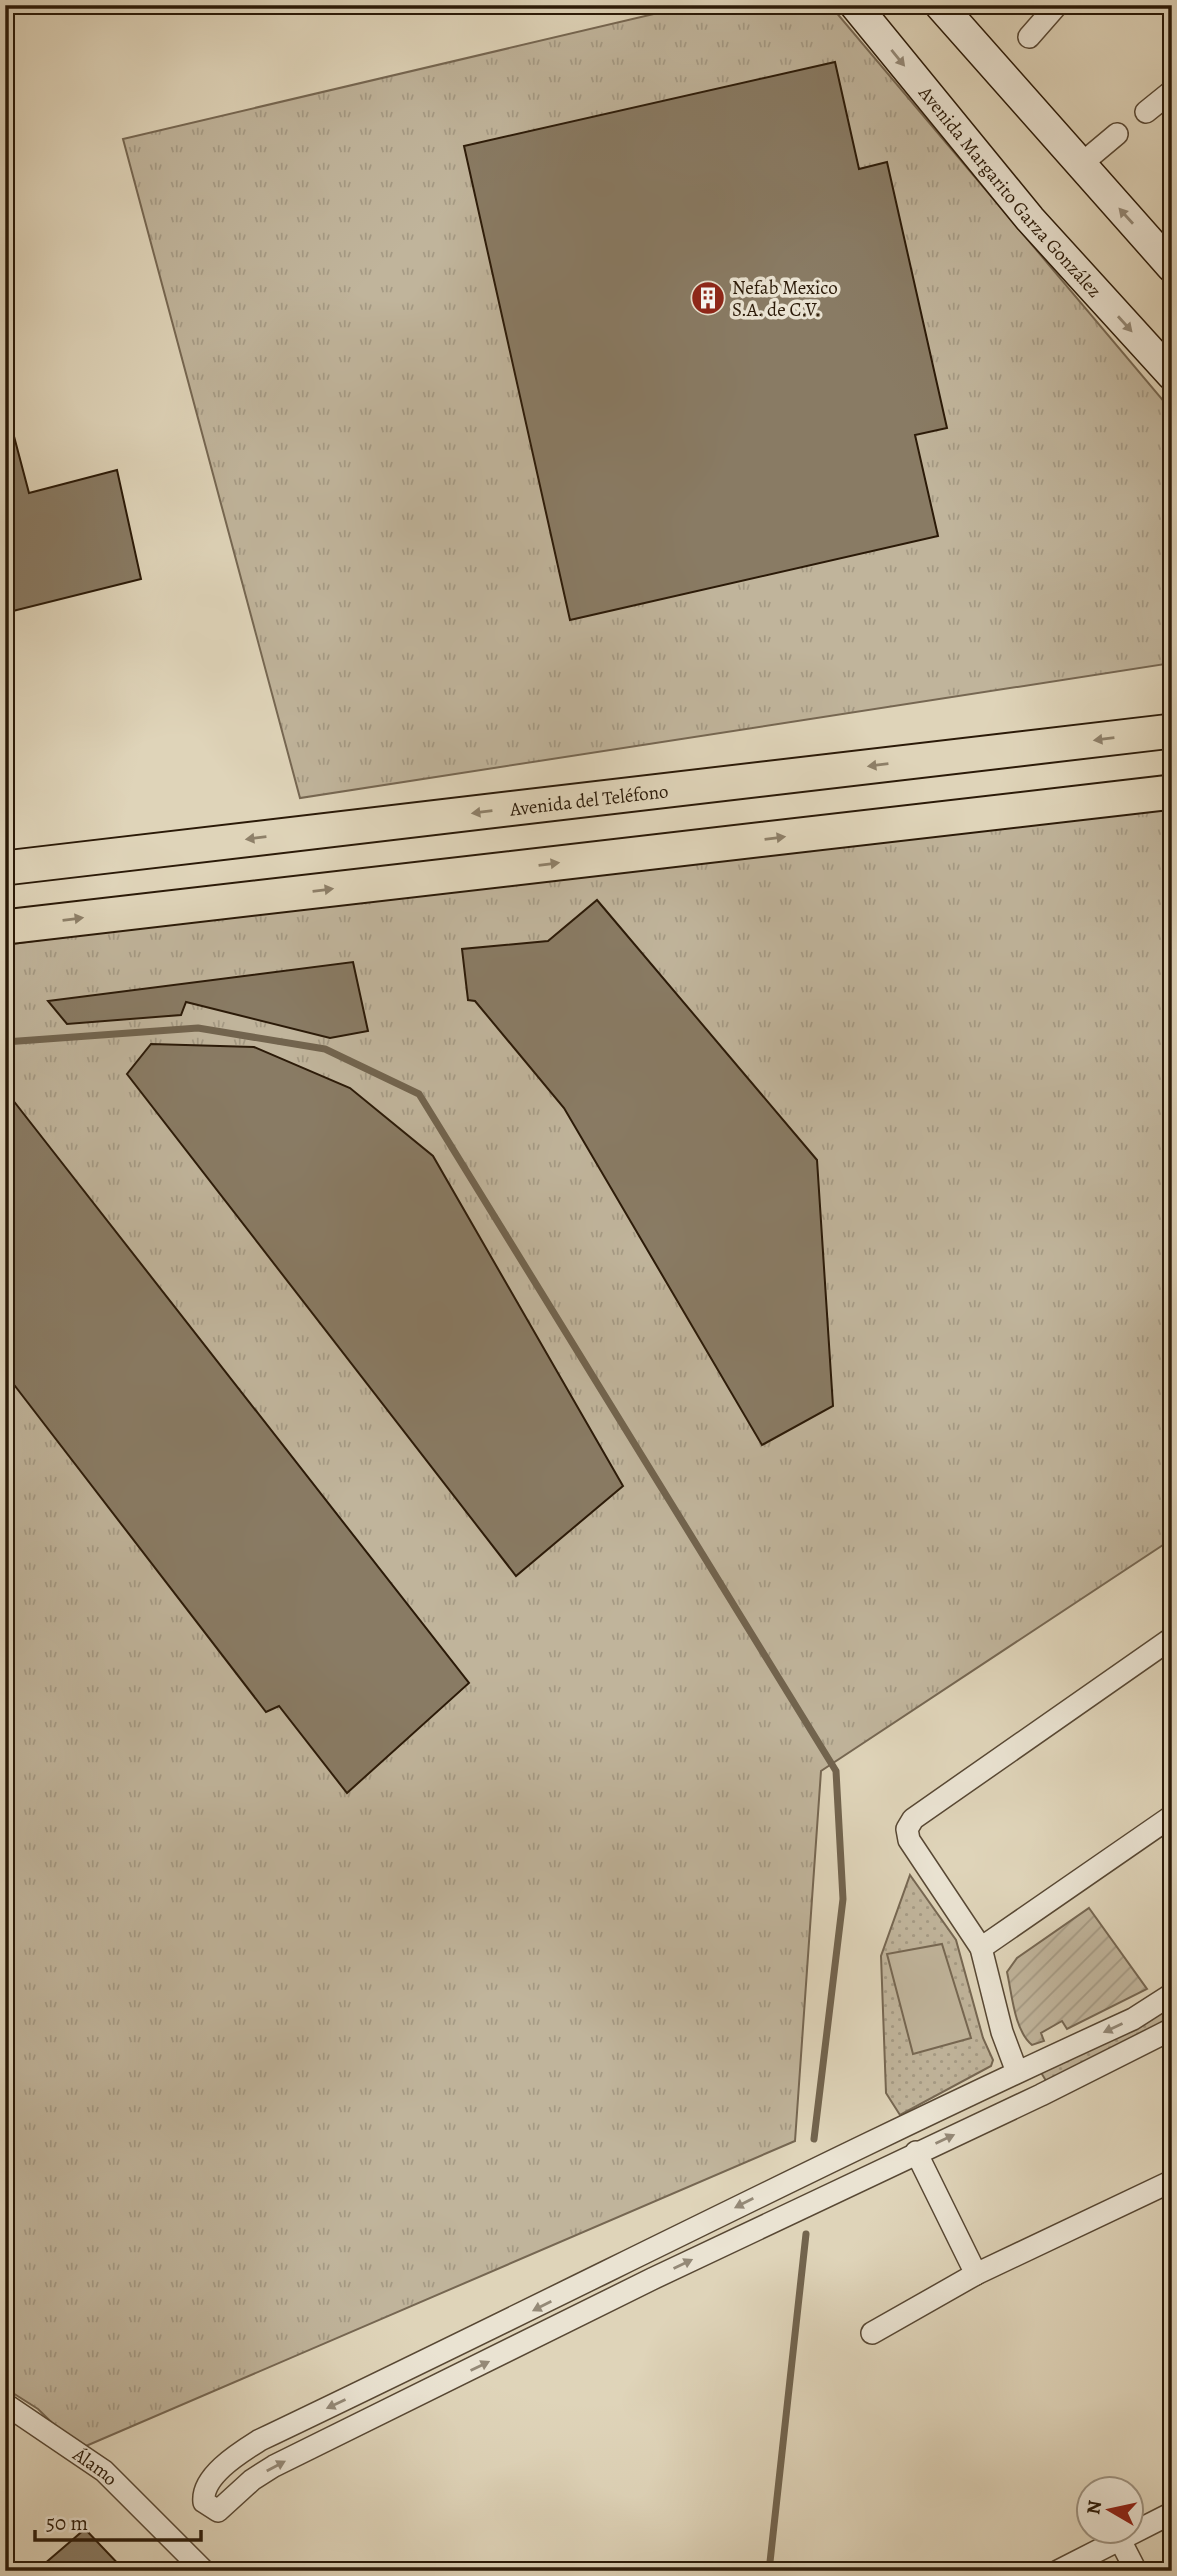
<svg xmlns="http://www.w3.org/2000/svg" width="1177" height="2576" viewBox="0 0 1177 2576" font-family="Alegreya,serif">
<defs>
<pattern id="grass-tufts" width="24" height="20" patternUnits="userSpaceOnUse" patternTransform="scale(1.75)"><rect width="24" height="20" fill="#c0b49b"/><path d="M3 7l-1-3M5 7V3M7 7l1-3M15 17l-1-3M17 17v-4M19 17l1-3" fill="none" stroke="#a59a84"/></pattern>
<pattern id="park-dots" width="8" height="8" patternUnits="userSpaceOnUse" patternTransform="scale(1.75)"><rect width="8" height="8" fill="#c0b49b"/><path d="M2 2h.1M6 6h.1" fill="none" stroke="#a59a84" stroke-width="1.8" stroke-linecap="round"/></pattern>
<pattern id="garden-furrows" width="10" height="10" patternUnits="userSpaceOnUse" patternTransform="scale(1.75)"><rect width="10" height="10" fill="#c0b49b"/><path d="M-1 1l2-2M0 10L10 0M9 11l2-2" fill="none" stroke="#a59a84"/></pattern>
</defs>
<rect width="100%" height="100%" fill="#dfd4b9"/>
<filter id="stains"><feTurbulence type="fractalNoise" baseFrequency=".00286" numOctaves="4"/><feColorMatrix values="0 0 0 0 .2 0 0 0 0 .09 0 0 0 0 .02 0 0 0 .5 -.17"/></filter>
<radialGradient id="worn" r=".72"><stop offset=".6" stop-color="#630" stop-opacity="0"/><stop offset="1" stop-color="#630" stop-opacity=".3"/></radialGradient>
<!-- grass -->
<g fill="url(#grass-tufts)" stroke="#766752" stroke-width="2">
<polygon points="692,5 830,5 1172,411 1172,663 300,798 123,139"/>
<polygon points="1172,809 1172,1539 821,1771 795,2141 79,2449 38,2409 5,2388 5,945 374,894"/>
</g>
<!-- park -->
<g fill="url(#park-dots)" stroke="#766752" stroke-width="2">
<polygon points="910,1875 956,1940 983,2038 993,2060 991,2066 900,2115 886,2093 881,1956"/>
<polygon points="1172,2004 1172,2020 1048,2084 1040,2071"/>
</g>
<!-- garden -->
<path fill="url(#garden-furrows)" stroke="#766752" stroke-width="2" d="M1089,1908L1147,1989L1067,2029L1062,2021L1041,2033L1044,2041L1032,2045C1014,2030 1012,1994 1007,1972L1017,1958Z"/>
<!-- pitch -->
<polygon fill="#c0b49b" stroke="#766752" stroke-width="2" points="942,1944 971,2038 913,2054 887,1954"/>
<g fill="none" stroke-linecap="round" stroke-linejoin="round">
<!-- stream -->
<g stroke="#72644e" stroke-width="7">
<polyline points="5,1042 198,1028 325,1049 419,1094 836,1771 843,1899 814,2139"/>
<polyline points="769,2571 806,2234"/>
</g>
</g>
<!-- building -->
<g fill="#897b64" stroke="#2b1a08" stroke-width="2">
<polygon points="835,62 859,169 887,162 947,428 915,435 938,536 570,620 464,146"/>
<polygon points="11,425 29,493 117,470 141,579 5,613 5,426"/>
<polygon points="597,900 817,1160 833,1406 762,1445 564,1108 475,1001 468,1000 462,949 548,941"/>
<polygon points="353,962 368,1031 330,1038 186,1002 181,1015 67,1024 48,1001"/>
<polygon points="151,1044 254,1047 350,1088 433,1156 623,1486 516,1576 127,1074"/>
<polygon points="5,1090 469,1683 347,1793 279,1706 266,1712 5,1373"/>
<polygon points="85,2529 125,2571 36,2571"/>
</g>
<g fill="none" stroke-linecap="round" stroke-linejoin="round">
<!-- minor casing -->
<g stroke="#584834" stroke-width="24">
<g id="minor">
<polyline points="1029,37 1057,5"/>
<polyline points="1146,112 1172,91"/>
<polyline points="1080,165 1117,134"/>
<polyline points="981,1948 1172,1816"/>
<path d="M1172,1994L1133,2019C839,2153 552,2301 260,2440C241,2452 201,2476 204,2502L218,2511L252,2480L274,2466L652,2279L1041,2095L1172,2029"/>
<polyline points="1017,2072 1002,2032 981,1948 909,1840 907,1829 913,1819 1172,1638"/>
<polyline points="916,2152 976,2274"/>
<polyline points="872,2333 976,2274 1172,2181"/>
<path id="s1" d="M5,2404L104,2471L204,2571"/>
<polyline points="1119,2538 1136,2571"/>
<polyline points="1058,2571 1172,2513"/>
</g>
</g>
<!-- secondary casing -->
<g stroke="#2b1a08" stroke-width="33">
<g id="secondary">
<path id="s2" d="M855,5L1030,219L1172,375"/>
<polyline points="940,5 1172,267"/>
</g>
</g>
<!-- primary casing -->
<g stroke="#2b1a08" stroke-width="37">
<g id="primary">
<path id="s3" d="M5,868L1172,731"/>
<polyline points="5,927 1172,792"/>
</g>
</g>
<!-- minor -->
<use href="#minor" stroke="#eae3d2" stroke-width="21"/>
<!-- secondary -->
<use href="#secondary" stroke="#eae3d2" stroke-width="30"/>
<!-- primary -->
<use href="#primary" stroke="#dfd4b9" stroke-width="33"/>
</g>
<!-- one-way arrows -->
<defs><path id="oneway-solid" d="M-6-.8H1V-3.2L6.5 0L1 3.2V.8H-6Z" transform="scale(1.75)"/></defs>
<g fill="#948977">
<use href="#oneway-solid" transform="translate(898 58) rotate(51)"/>
<use href="#oneway-solid" transform="translate(1126 216) rotate(-132)"/>
<use href="#oneway-solid" transform="translate(1125 324) rotate(48)"/>
<use href="#oneway-solid" transform="translate(1113 2028) rotate(155)"/>
<use href="#oneway-solid" transform="translate(945 2139) rotate(-25)"/>
<use href="#oneway-solid" transform="translate(744 2203) rotate(153)"/>
<use href="#oneway-solid" transform="translate(683 2264) rotate(-26)"/>
<use href="#oneway-solid" transform="translate(542 2306) rotate(153)"/>
<use href="#oneway-solid" transform="translate(480 2366) rotate(-26)"/>
<use href="#oneway-solid" transform="translate(336 2404) rotate(155)"/>
<use href="#oneway-solid" transform="translate(276 2466) rotate(-28)"/>
</g>
<g fill="#8e8069">
<use href="#oneway-solid" transform="translate(1104 739) rotate(173)"/>
<use href="#oneway-solid" transform="translate(878 765) rotate(173)"/>
<use href="#oneway-solid" transform="translate(482 812) rotate(173)"/>
<use href="#oneway-solid" transform="translate(256 838) rotate(173)"/>
<use href="#oneway-solid" transform="translate(775 838) rotate(-7)"/>
<use href="#oneway-solid" transform="translate(549 864) rotate(-7)"/>
<use href="#oneway-solid" transform="translate(323 890) rotate(-7)"/>
<use href="#oneway-solid" transform="translate(73 919) rotate(-7)"/>
</g>
<!-- icons -->
<defs>
<g id="building-disc" transform="scale(1.75)"><circle r="9.5" fill="#8f2418" stroke="#eae3d2"/><path d="M-4-6H4V6H1V3H-1V6H-4ZM-2.5-4.3h1.7v1.8h-1.7ZM.8-4.3h1.7v1.8H.8ZM-2.5-1h1.7V.8h-1.7ZM.8-1h1.7V.8H.8Z" fill="#fff"/></g>
</defs>
<g fill-rule="evenodd">
<use href="#building-disc" x="708" y="298"/>
</g>
<g text-anchor="middle" stroke-width="7" stroke-linejoin="round" paint-order="stroke">
<!-- street labels -->
<g font-size="19" fill="#2b1a08" stroke="#eae3d2">
<text dy="7" stroke="none"><textPath href="#s2" startOffset="243">Avenida Margarito Garza González</textPath></text>
<text dy="7" stroke="none"><textPath href="#s3" startOffset="588">Avenida del Teléfono</textPath></text>
<text dy="7" stroke="none"><textPath href="#s1" startOffset="110">Álamo</textPath></text>
</g>
<!-- poi labels -->
<g font-size="19" fill="#2b1a08" stroke="#eae3d2" text-anchor="start">
<text x="732" y="294">Nefab Mexico<tspan x="732" dy="22">S.A. de C.V.</tspan></text>
</g>
</g>
<!-- margin -->
<rect width="1177" height="2576" fill="none" stroke="#dfd4b9" stroke-width="28"/>
<rect x="7" y="7" width="1163" height="2562" fill="none" stroke="#2b1a08" stroke-width="3.5"/>
<rect x="14" y="14" width="1149" height="2548" fill="none" stroke="#2b1a08" stroke-width="2"/>
<!-- north arrow -->
<g transform="translate(1110 2510) rotate(279)"><circle r="33" fill="#eae3d2" stroke="#9e9381" stroke-width="2"/>
<path d="M0-5L12 26L0 18L-12 26Z" fill="#8f2418"/>
<text y="-10" font-size="19" font-weight="bold" text-anchor="middle" fill="#2b1a08">N</text>
</g>
<!-- scale -->
<path d="M35 2530v10h166v-10" fill="none" stroke="#2b1a08" stroke-width="3.5"/>
<text x="46" y="2530" font-size="21" fill="#2b1a08" stroke="#eae3d2" stroke-width="5" paint-order="stroke">50 m</text>
<rect width="100%" height="100%" filter="url(#stains)"/>
<rect width="100%" height="100%" fill="url(#worn)"/>
</svg>
